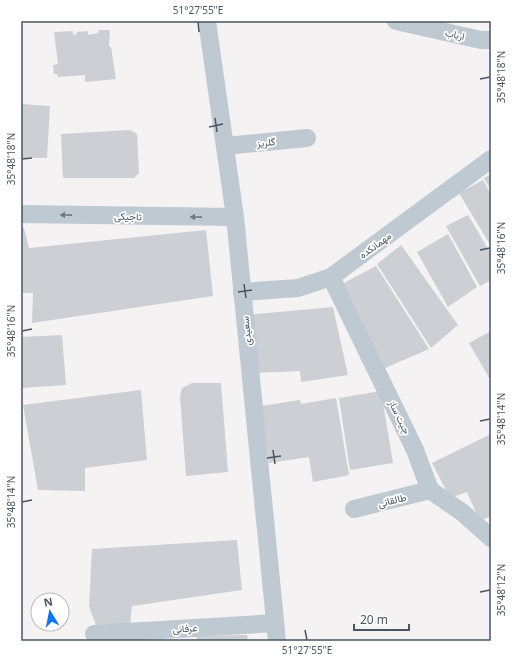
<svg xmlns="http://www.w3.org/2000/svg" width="512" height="662" viewBox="0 0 512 662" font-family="'Noto Sans',Vazirmatn,sans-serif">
<rect width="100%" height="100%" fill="#f4f2f2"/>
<!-- building -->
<g fill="#cccfd4">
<polygon points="99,30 110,30 109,46 111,47 116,79 85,82 85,75 58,77 57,74 54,74 53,65 58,64 54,32 73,31 73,35 77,34 77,32 88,31 88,35 98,33"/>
<polygon points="21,104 50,106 47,158 21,158"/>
<polygon points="130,130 137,134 139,173 134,178 63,178 61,134"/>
<polygon points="491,174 491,190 484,178"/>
<polygon points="483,180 491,195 491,246 459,193"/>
<polygon points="468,215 491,254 491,280 480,286 446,226"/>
<polygon points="21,228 24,228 29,248 206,230 213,296 32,323 33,293 21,293"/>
<polygon points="448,234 477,287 448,307 417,252"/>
<polygon points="401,245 458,325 431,348 377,264"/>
<polygon points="376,266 429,349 385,368 344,283"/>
<polygon points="333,307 348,375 301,382 300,371 253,373 247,315"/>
<polygon points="491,331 491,381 469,343"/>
<polygon points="62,335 66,385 21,388 21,337"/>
<polygon points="192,383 221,383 228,472 186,476 180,396 182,388"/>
<polygon points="141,390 147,460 85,468 85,491 38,490 23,405"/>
<polygon points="381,391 393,463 350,470 339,398"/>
<polygon points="336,398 349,475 313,482 309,457 269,463 260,406 300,400 301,404"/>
<polygon points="491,434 491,516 480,521 467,492 450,498 432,463"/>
<polygon points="237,540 242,590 132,606 130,624 96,625 89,606 92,549"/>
<polygon points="247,635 248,641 197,641 196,636"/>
</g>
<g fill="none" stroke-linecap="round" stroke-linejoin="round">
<!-- minor -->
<g stroke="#bfc9d2" stroke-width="18">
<polyline points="207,21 235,217 277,641"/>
<polyline points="396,21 481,40 491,40"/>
<polyline points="225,146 307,138"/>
<polyline points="21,214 235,217"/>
<polyline points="331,277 415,450 430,490 463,513 491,538"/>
<polyline points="242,292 298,288 331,277 491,159"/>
<polyline points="354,509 430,490"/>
<polyline points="94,634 275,623"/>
</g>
</g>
<!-- one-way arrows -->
<defs><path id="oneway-solid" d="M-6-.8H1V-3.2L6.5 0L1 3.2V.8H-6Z"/></defs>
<g fill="#6c7883">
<use href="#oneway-solid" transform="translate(66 215) rotate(-179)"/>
<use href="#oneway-solid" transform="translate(196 217) rotate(-179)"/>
</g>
<!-- ticks -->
<path fill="none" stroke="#485661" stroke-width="1.5" d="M198,22L199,32M480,79L490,77M215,118L217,132M209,127L223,124M22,159L32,158M480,250L490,248M244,284L246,298M238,292L252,290M22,331L32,329M480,421L490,419M273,450L275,464M267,458L281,456M22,502L32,500M480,592L490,590M305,630L307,640"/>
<g text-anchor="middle" stroke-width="3.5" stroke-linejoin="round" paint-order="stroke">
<!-- street labels -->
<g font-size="10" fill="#485661" stroke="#fff">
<text transform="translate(455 34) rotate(12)" y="4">ارباب</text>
<text transform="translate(266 142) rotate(-6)" y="4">گلریز</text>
<text transform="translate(128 216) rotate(1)" y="4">تاجیکی</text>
<text transform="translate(375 245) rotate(-36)" y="4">مهمانکده</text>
<text transform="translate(246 331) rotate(-96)" y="4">سعیدی</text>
<text transform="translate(400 417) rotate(64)" y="4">چیت ساز</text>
<text transform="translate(392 500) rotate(-14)" y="4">طالقانی</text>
<text transform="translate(185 628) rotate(-3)" y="4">عرفانی</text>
</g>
</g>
<!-- border -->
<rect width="512" height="662" fill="none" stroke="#ffffff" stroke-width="44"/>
<!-- north arrow -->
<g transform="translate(50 612) rotate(350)"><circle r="19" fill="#ffffff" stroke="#b6bbc0"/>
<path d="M0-3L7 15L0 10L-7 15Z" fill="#1276ee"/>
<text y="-6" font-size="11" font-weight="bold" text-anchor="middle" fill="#485661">N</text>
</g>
<!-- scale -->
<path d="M354 624v6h55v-6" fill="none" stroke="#485661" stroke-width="2"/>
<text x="360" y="624" font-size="12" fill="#485661" stroke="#ffffff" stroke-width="3" paint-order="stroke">20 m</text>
<rect x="22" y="22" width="468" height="618" fill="none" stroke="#485661" stroke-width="1.5"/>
<g font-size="10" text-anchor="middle" fill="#485661">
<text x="198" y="14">51°27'55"E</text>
<text transform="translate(501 77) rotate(-90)" y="4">35°48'18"N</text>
<text transform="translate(11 159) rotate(-90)" y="4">35°48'18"N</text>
<text transform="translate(501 248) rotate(-90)" y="4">35°48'16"N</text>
<text transform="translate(11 331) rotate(-90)" y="4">35°48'16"N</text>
<text transform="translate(501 419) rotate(-90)" y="4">35°48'14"N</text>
<text transform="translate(11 502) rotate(-90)" y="4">35°48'14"N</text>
<text transform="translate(501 590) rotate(-90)" y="4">35°48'12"N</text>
<text x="307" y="654">51°27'55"E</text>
</g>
</svg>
